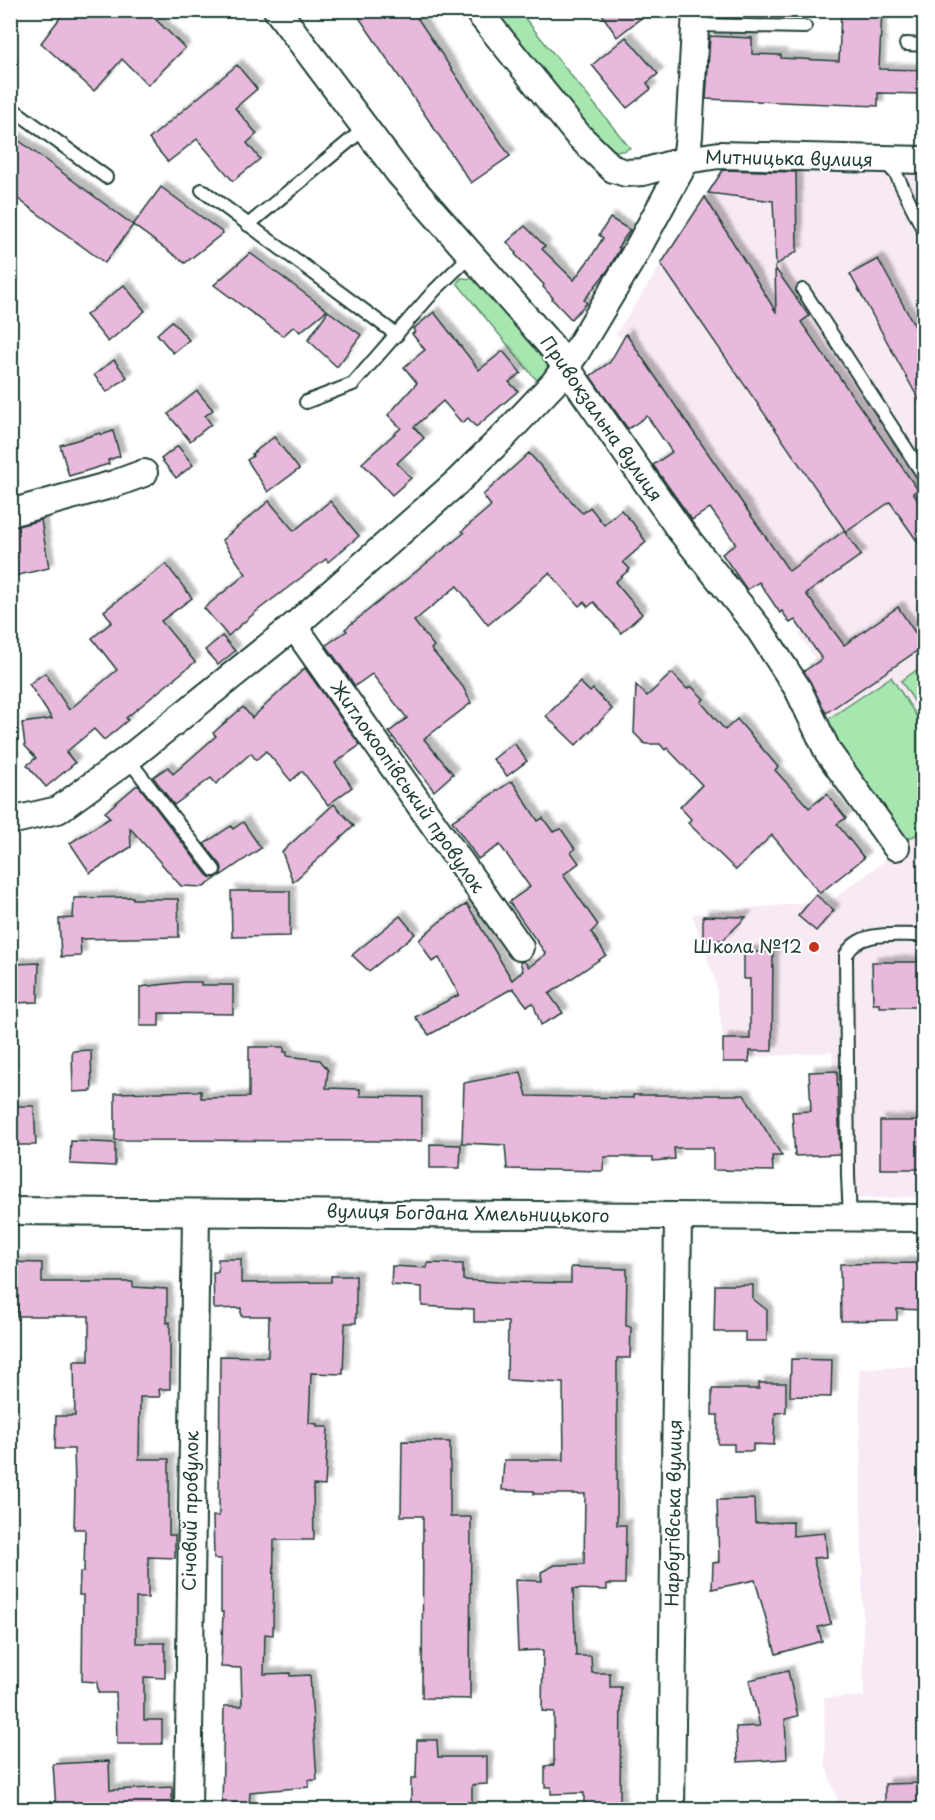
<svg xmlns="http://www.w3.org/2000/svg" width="935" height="1820" viewBox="0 0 935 1820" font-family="'Playpen Sans',sans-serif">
<defs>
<filter id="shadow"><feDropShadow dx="5.5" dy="-5.5" stdDeviation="1.5" flood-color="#0004"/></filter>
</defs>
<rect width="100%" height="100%" fill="#fff"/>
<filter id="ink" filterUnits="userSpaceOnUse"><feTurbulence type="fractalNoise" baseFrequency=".0167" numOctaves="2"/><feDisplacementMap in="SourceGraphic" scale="12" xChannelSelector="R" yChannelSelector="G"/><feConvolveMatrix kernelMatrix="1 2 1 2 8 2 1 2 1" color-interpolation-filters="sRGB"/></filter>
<g filter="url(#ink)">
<!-- built -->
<g fill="#f8eaf4">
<polygon points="724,168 924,175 924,1197 840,1199 841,1168 832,1052 726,1059 715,980 692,914 832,900 892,855 804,735 826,714 799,675 817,662 799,634 803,631 795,620 790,623 782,612 780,613 772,601 774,599 709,506 684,525 645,469 671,451 647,416 621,434 584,380 610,362 623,339 616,334"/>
<polygon points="920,1272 924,1272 924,1809 840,1809 825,1764 824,1698 864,1696 859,1369 920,1366"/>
</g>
<!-- green -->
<g fill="#a6e7b0" stroke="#629272" stroke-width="1.5">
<path d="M491,11H519L630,148C619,156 609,148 598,141Z"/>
<polygon points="461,278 476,279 514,317 548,363 546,377 539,382 533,376 457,283"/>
<polygon points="924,665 924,716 901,681"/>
<polygon points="891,677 924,727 924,830 907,840 865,784 824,722"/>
</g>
<!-- building -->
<g fill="#e8b9dc" stroke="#1f3d34" stroke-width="1.5" filter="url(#shadow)">
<polygon points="66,10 146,10 185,48 148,85 122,59 94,91 41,43"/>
<polygon points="354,10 412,10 510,156 471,183"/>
<polygon points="599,10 651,10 617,37"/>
<polygon points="841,10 882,10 879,69 924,70 924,94 878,93 878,106 706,99 710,36 752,38 752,54 781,55 781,58 839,61"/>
<polygon points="626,37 658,74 647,83 651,89 627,108 592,65"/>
<polygon points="237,65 257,89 235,108 257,134 247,143 260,159 233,181 197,139 168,162 149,139"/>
<polygon points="10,134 133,225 105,263 10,193"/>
<polygon points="723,170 796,172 797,251 776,265 773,201 708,193"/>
<polygon points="161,187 223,233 185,263 133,225"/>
<polygon points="705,197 776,312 775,268 809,316 801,322 918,490 913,493 924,510 924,551 890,502 846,532 661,264"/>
<polygon points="610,218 630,230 618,247 620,248 608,270 584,300 587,303 571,319 552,299 553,298 543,287 544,285 515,254 516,253 507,242 525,226 545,246 542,249 574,280 593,254 603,238 599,235"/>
<polygon points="250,253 327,310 300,332 294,326 283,336 214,285"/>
<polygon points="878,259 924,343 924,409 850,274"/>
<polygon points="124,285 145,311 108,342 86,315"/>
<polygon points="328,311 361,335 337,367 308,340"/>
<polygon points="434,312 479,370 503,351 521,373 509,382 518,391 476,427 468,418 462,423 443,401 414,427 424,438 397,463 411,478 392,495 362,463 401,428 388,415 417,383 404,367 425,350 412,334 415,332 413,329"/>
<polygon points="172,321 189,340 173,353 157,334"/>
<polygon points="626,334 789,571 844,531 861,555 806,594 844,645 898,607 924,646 826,713 804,671 822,659 795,620 790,623 782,611 780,613 759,582 747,590 745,587 722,554 736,544 710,508 692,520 653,465 672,452 647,416 628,429 590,376 610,362"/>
<polygon points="114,360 127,377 107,392 94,375"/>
<polygon points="197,391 213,410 205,416 211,424 190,441 168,414"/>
<polygon points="113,431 120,456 108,460 109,464 69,476 60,445 100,433 101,435"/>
<polygon points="274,437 299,469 268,492 247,460 253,456 252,454"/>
<polygon points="178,446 193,465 176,478 161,459"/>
<polygon points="529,453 580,511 583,513 590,507 604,525 621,510 633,523 646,542 623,562 630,569 615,582 642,614 621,633 594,602 588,607 584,602 579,606 549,573 488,625 457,586 414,621 434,646 431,649 463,687 471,703 424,739 453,774 434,791 389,732 407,718 372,674 355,686 326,645 347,631 345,629 464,533 462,531 491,506 483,495"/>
<polygon points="269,501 294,531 330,501 359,536 328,562 326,559 258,610 228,636 204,608 246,574 222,540"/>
<polygon points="41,520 49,568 10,577 10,528"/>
<polygon points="166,564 192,598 161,621 195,662 126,718 128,720 104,740 94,729 66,752 75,763 46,787 27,765 36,758 25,746 22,723 52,719 29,684 45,673 69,710 117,670 92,638 112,622 104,611"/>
<polygon points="222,636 235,651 218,665 205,650"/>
<polygon points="305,668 360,745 335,763 352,787 328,805 302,771 291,781 266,751 256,760 251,753 216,784 211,778 174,805 153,777 168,767 173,774 216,736 213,733 243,707 252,718"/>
<polygon points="672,673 687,689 691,686 704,699 701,702 725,730 737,719 778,767 775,770 809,808 827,794 846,818 837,824 864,858 820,893 772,835 736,870 688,823 691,819 680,807 702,785 667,748 665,750 660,744 645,744 634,733 636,685 647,696"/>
<polygon points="580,682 590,692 593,689 612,709 576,745 546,716"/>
<polygon points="514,743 527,761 507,776 493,759"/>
<polygon points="512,781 538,821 543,818 553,832 561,829 575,849 571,852 579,863 563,875 598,925 591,932 606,955 549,994 563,1013 541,1025 533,1003 527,1006 513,988 429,1035 415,1017 459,995 439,958 432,962 419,940 439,922 467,904 512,980 523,971 520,962 524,961 529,967 546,954 509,902 530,887 500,845 478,859 452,821"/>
<polygon points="136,786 139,786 207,875 211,878 218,877 204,887 181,886 130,828 131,847 90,873 70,843 110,818 105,812"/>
<polygon points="334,804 354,826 293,882 282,852"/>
<polygon points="243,822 261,848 220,876 222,869 221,865 204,844 231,826 233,829"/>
<polygon points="231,891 290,891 290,936 232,937"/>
<polygon points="816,895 834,910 816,931 798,916"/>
<polygon points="133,897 133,899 178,899 179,937 80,939 81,956 61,957 59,919 73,918 74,898"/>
<polygon points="400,916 415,934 369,971 352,955"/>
<polygon points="703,916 746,917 723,940 703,940"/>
<polygon points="744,952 773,952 772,1051 750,1051 749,1062 723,1062 723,1039 750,1039 750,979 744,979"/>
<polygon points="872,962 924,962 924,1007 879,1007 879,1004 873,1004"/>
<polygon points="39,963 38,1002 16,1003 15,964"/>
<polygon points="184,982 201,982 201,985 233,985 233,1014 159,1013 159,1026 140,1026 140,987"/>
<polygon points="249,1047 284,1047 284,1052 287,1052 287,1056 320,1060 328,1070 326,1088 360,1089 360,1096 422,1097 422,1141 115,1140 115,1093 201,1091 201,1098 249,1097"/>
<polygon points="91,1050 92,1091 73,1092 72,1051"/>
<polygon points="837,1071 840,1154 795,1156 792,1112 811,1111 809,1072"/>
<polygon points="521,1072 527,1096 633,1098 633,1095 744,1095 782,1156 772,1156 773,1171 713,1170 713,1148 674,1148 675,1159 653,1161 653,1157 604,1157 603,1171 507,1169 505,1145 462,1143 464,1083"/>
<polygon points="10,1106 34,1106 36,1145 10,1145"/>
<rect x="880" y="1121" width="44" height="48"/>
<polygon points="71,1141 115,1143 115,1166 70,1164"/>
<polygon points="430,1144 461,1145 460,1168 430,1168"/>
<polygon points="218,1259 241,1259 241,1283 331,1282 331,1276 356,1276 356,1323 345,1323 343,1374 311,1373 309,1423 317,1424 317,1427 328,1427 325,1486 313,1485 314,1540 274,1540 273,1635 265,1634 264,1674 290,1673 290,1676 310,1675 317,1780 308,1780 309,1787 250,1792 249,1809 222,1809 224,1706 242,1706 241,1668 221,1667 223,1612 221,1612 221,1559 214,1559 213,1516 219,1516 220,1356 268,1357 269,1316 241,1316 241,1308 214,1309 213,1272 218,1272"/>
<polygon points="10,1262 42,1263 42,1282 133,1282 133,1287 167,1289 167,1323 170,1322 170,1389 159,1389 160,1397 140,1397 139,1459 169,1459 169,1535 175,1535 175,1558 148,1557 148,1598 136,1598 136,1643 165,1643 165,1678 144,1677 144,1720 162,1720 162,1744 117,1744 116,1693 98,1693 97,1682 82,1681 83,1595 79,1595 80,1572 84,1572 85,1529 74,1529 75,1486 74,1449 55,1449 56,1416 75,1416 74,1361 89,1361 89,1316 17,1316 17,1299 10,1298"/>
<polygon points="428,1263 463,1264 463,1280 498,1282 571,1283 571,1267 627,1269 626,1326 631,1327 630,1358 617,1358 617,1525 626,1525 625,1584 607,1584 607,1590 573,1589 576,1656 591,1656 592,1673 610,1673 610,1687 621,1687 620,1809 584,1809 584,1793 551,1794 551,1787 545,1787 545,1766 554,1765 554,1712 542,1711 543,1650 518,1651 515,1580 542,1581 541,1572 555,1565 584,1564 585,1494 534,1494 534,1491 502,1490 504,1460 564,1460 563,1383 507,1380 508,1322 474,1322 474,1309 422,1306 422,1287 391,1285 392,1266 427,1268"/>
<polygon points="924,1263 924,1310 897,1309 897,1320 841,1321 840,1264"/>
<polygon points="715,1285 753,1285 753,1299 767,1310 767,1341 745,1341 745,1332 714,1332"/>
<polygon points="791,1359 832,1360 831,1397 790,1396"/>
<polygon points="759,1383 786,1383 786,1412 775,1413 774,1445 753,1444 753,1451 734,1451 734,1444 718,1444 718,1415 712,1415 712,1389 759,1389"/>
<polygon points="402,1441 450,1442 450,1517 471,1517 470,1699 422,1698 423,1516 401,1516"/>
<polygon points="754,1499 755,1523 793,1522 793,1536 825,1533 827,1557 813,1558 831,1624 818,1627 822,1641 776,1654 755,1580 712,1589 713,1563 719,1562 717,1500"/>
<polygon points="788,1671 798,1716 785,1719 787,1759 738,1762 736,1727 760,1726 749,1680"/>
<polygon points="417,1740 437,1740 438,1757 487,1757 487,1784 472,1785 472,1809 411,1809 411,1778 416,1778"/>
<polygon points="109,1761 110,1790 172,1787 172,1808 56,1809 53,1764"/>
<polygon points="924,1783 924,1809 885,1809 885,1784"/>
</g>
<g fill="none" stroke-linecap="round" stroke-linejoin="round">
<!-- service casing -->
<g stroke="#1f3d34" stroke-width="16">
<g id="service">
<polyline points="695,25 805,27"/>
<polyline points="906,44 924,45"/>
<polyline points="10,107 106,177"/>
<polyline points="884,161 896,174 924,231"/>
<polyline points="202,190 397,335"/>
<polyline points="248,225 365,128"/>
<polyline points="803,290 924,476"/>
<polyline points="306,402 353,384 434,291 471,255"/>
<polyline points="128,759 214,870"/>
<path d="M850,1218L848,1176L846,955C860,928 899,936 924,935"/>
</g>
</g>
<!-- minor casing -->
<g stroke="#1f3d34" stroke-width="30">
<g id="minor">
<polyline points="277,10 399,173 552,347 680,530 759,629 798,689 828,752 896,847"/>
<polyline points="477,10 578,135 613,169 626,173 643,172 686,160 719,155 924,160"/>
<polyline points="10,513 114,484 144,473"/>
<polyline points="294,626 520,947"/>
<polyline points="10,821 58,810 128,759 294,626 457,482 504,436 554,383 575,354 633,257 686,160 689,136 696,10"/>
<polyline points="10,1211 924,1218"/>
<polyline points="188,1810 196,1213"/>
<polyline points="671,1810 678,1217"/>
</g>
</g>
<!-- service -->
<use href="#service" stroke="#fff" stroke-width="12"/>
<!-- minor -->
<use href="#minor" stroke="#fff" stroke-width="26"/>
</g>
</g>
<!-- markers -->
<circle fill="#c8321e" stroke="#fff" stroke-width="2" cx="814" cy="947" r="6"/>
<g text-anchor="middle" stroke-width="4.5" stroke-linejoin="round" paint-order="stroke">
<!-- street labels -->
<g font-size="18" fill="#1f3d34" stroke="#fff">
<text transform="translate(789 159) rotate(1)" y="6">Митницька вулиця</text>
<text transform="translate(601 419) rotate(55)" y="6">Привокзальна вулиця</text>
<text transform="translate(407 787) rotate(55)" y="6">Житлокоопівський провулок</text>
<text transform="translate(468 1214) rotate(1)" y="6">вулиця Богдана Хмельницького</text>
<text transform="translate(191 1511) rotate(-89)" y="6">Січовий провулок</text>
<text transform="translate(674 1513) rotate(-89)" y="6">Нарбутівська вулиця</text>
</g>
<!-- poi labels -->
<g font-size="18" fill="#1f3d34" stroke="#fff" text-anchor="end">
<text x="802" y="953">Школа №12</text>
</g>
</g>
<!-- margin -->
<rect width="935" height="1820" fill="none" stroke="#fff" stroke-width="36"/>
<rect x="18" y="18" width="899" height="1784" fill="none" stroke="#1f3d34" stroke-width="2" filter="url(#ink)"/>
</svg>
